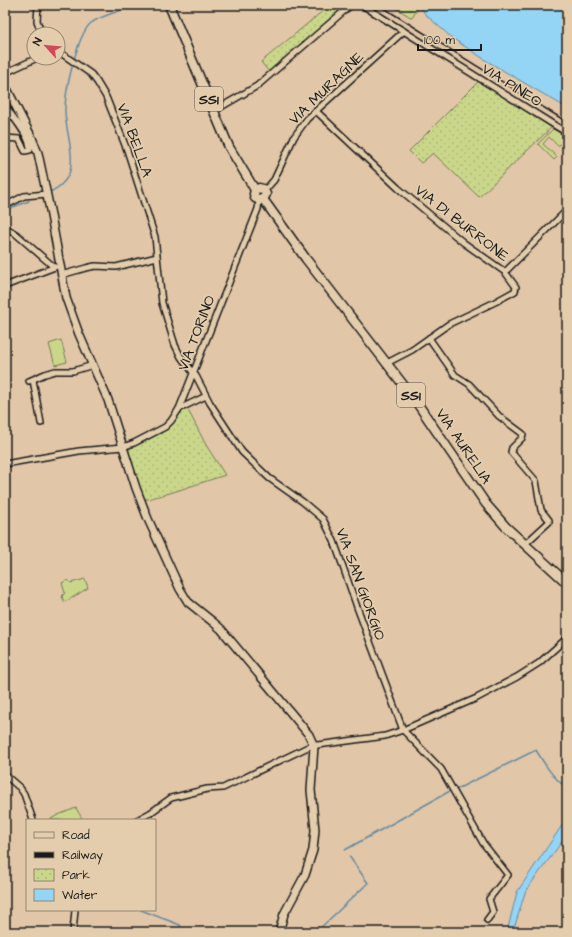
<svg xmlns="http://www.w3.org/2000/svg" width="572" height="937" viewBox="0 0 572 937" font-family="'Architects Daughter',sans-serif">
<defs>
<pattern id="park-dots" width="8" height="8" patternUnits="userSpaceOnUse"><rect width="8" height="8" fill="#cad78b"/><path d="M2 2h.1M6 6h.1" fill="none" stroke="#adb877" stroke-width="1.8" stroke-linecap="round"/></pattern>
</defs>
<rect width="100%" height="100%" fill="#e2c6a8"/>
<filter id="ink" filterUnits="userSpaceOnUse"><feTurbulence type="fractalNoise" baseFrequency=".025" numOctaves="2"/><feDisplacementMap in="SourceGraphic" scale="8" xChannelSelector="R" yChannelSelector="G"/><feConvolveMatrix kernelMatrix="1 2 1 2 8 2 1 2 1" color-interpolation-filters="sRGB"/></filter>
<g filter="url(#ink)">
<!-- green -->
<g fill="#cad78b" stroke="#737a54">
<polygon points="553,129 567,137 558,146 549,137 543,144 557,157 554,160 538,144"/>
<polygon points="61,340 67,362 55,365 49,344"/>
<path d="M85,579L88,588C79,593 73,598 64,602L62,596L65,593L62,583L68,580L71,583Z"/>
<polygon points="76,808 83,820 49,820 58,815"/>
</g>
<!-- park -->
<g fill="url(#park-dots)" stroke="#737a54">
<polygon points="330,5 349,5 269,72 261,62"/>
<polygon points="391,5 420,5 412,18"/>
<polygon points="479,81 552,127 479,197 433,153 421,163 409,151"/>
<path d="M187,408L206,445L225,475L170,493L144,500L126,449C140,445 161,434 171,424C177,419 180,412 187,408Z"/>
</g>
<!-- water -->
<g fill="#94d4f5" stroke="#648a9e">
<polygon points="420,5 567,5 567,108 487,61 452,38 425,14"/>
<polygon points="567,818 567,835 527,889 524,896 513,932 507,932 517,892"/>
</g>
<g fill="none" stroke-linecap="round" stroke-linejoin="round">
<!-- stream -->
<g stroke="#648a9e" stroke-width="1.5">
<path d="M50,192C87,174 65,140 65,110C65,92 77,35 91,23C100,16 125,9 137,5"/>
<polyline points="5,210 29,201"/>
<path d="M457,789L536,750C545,765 553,778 567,788"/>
<polyline points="345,850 450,791"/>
<polyline points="141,910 180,925 181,928 198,932"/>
<polyline points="316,932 368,883 349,856"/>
</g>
<!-- minor casing -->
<g stroke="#1c1c1c" stroke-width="8">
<g id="minor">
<polyline points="38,5 37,21 42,34"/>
<polyline points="362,5 567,133"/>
<polyline points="58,51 91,74 97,82 106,97 127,150 155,237 162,303 175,345 181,357 196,376 210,403 242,452 269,478 303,502 323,519 334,541 357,607 403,730 441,769 483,843 508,875 489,899 493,912 487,920"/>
<polyline points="5,73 37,58"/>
<polyline points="214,111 257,86 351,5"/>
<polyline points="316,111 398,188 464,243 505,272 516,287 515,291 495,302 449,324 412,350 387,363"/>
<path d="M5,138L19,139L25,151L30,150C31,138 15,120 8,110"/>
<polyline points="265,190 274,180 294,137 307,119 404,31"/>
<polyline points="5,206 24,196 47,194"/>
<polyline points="5,227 16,234 54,267"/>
<polyline points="505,272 567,210"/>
<polyline points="61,275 86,268 95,266 116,267 157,257"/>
<polyline points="5,286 55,267"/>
<polyline points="429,338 455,375 469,384 499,416 523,434 522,438 512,448 511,452 536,481 541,510 549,520 549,522 525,544"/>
<polyline points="33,380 41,423"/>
<polyline points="29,381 45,374 55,371 73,371 93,365"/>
<polyline points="179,409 206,396"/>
<polyline points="5,464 79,451 123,447 134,443 165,427 171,421 179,409 258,209 259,200"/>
<polyline points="5,775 20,788 24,794 33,820"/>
<polyline points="137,820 150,813 171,798 207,789 223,788 310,746 385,736 403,730 477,698 517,677 539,663 567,638"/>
<polyline points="73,932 75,910"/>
</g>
</g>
<!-- secondary casing -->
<g stroke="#1c1c1c" stroke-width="10">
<polyline id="secondary" points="5,85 32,138 38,153 50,210 66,298 79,334 108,400 136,488 148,519 180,589 188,602 213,622 221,629 296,719 309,735 314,746 311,790 315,830 313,850 305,875 284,914 279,932"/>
</g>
<!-- primary casing -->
<g stroke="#1c1c1c" stroke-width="11">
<g id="primary">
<polyline points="169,5 229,147 255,190 254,194 255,198 259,200 264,198 266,194 263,189 259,188 255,190"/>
<polyline points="263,199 306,259 415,400 486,504 506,527 567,583"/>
</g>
</g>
<!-- minor -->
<use href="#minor" stroke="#e3cdac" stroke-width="5"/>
<!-- secondary -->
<use href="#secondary" stroke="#e3cdac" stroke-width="7"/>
<!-- primary -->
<use href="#primary" stroke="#e3cdac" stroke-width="8"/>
<!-- rail -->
<polyline stroke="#1c1c1c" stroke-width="1.5" points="379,5 567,122"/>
</g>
</g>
<g text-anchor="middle" stroke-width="3.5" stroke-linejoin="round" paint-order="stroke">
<!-- shield labels -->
<g fill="#e3cdac" stroke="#585147" stroke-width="1">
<rect x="195" y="87" width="28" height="24" rx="3"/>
<rect x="397" y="383" width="28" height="24" rx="3"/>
</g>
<g font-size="14" font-weight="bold" fill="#1c1c1c">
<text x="209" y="104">SS1</text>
<text x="411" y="400">SS1</text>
</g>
<!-- street labels -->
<g font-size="15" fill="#1c1c1c" stroke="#e3cdac">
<text transform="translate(512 85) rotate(32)" y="5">VIA PINEO</text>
<text transform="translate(326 88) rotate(-44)" y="5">VIA MURAGNE</text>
<text transform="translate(135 140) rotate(70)" y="5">VIA BELLA</text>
<text transform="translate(462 223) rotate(38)" y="5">VIA DI BURRONE</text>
<text transform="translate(196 333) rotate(-69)" y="5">VIA TORINO</text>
<text transform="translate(464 446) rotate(56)" y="5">VIA AURELIA</text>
<text transform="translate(361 584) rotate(70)" y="5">VIA SAN GIORGIO</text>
</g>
</g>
<!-- margin -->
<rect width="572" height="937" fill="none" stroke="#e3cdac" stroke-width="20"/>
<rect x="10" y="10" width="552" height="917" fill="none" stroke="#1c1c1c" stroke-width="1.5" filter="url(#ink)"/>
<!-- legend -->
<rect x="26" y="819" width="130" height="92" fill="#e3cdac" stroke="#938672"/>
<rect x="34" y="832" width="20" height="6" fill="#e3cdac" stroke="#938672"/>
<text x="62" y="839" font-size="12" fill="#1c1c1c">Road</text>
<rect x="34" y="852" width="20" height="6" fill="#1c1c1c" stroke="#938672"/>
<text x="62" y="859" font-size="12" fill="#1c1c1c">Railway</text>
<rect x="34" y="869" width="20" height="12" fill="url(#park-dots)" stroke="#938672"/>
<text x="62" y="879" font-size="12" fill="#1c1c1c">Park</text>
<rect x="34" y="889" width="20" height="12" fill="#94d4f5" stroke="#938672"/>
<text x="62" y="899" font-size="12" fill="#1c1c1c">Water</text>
<!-- north arrow -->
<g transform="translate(46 46) rotate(297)"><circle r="19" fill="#e3cdac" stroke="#938672"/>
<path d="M0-3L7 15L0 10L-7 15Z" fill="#d1495b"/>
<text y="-6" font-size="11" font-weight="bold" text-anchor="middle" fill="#1c1c1c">N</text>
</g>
<!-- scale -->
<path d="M418 44v6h63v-6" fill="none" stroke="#1c1c1c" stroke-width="2"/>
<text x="424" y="44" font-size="12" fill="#1c1c1c" stroke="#e3cdac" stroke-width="3" paint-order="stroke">100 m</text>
</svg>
